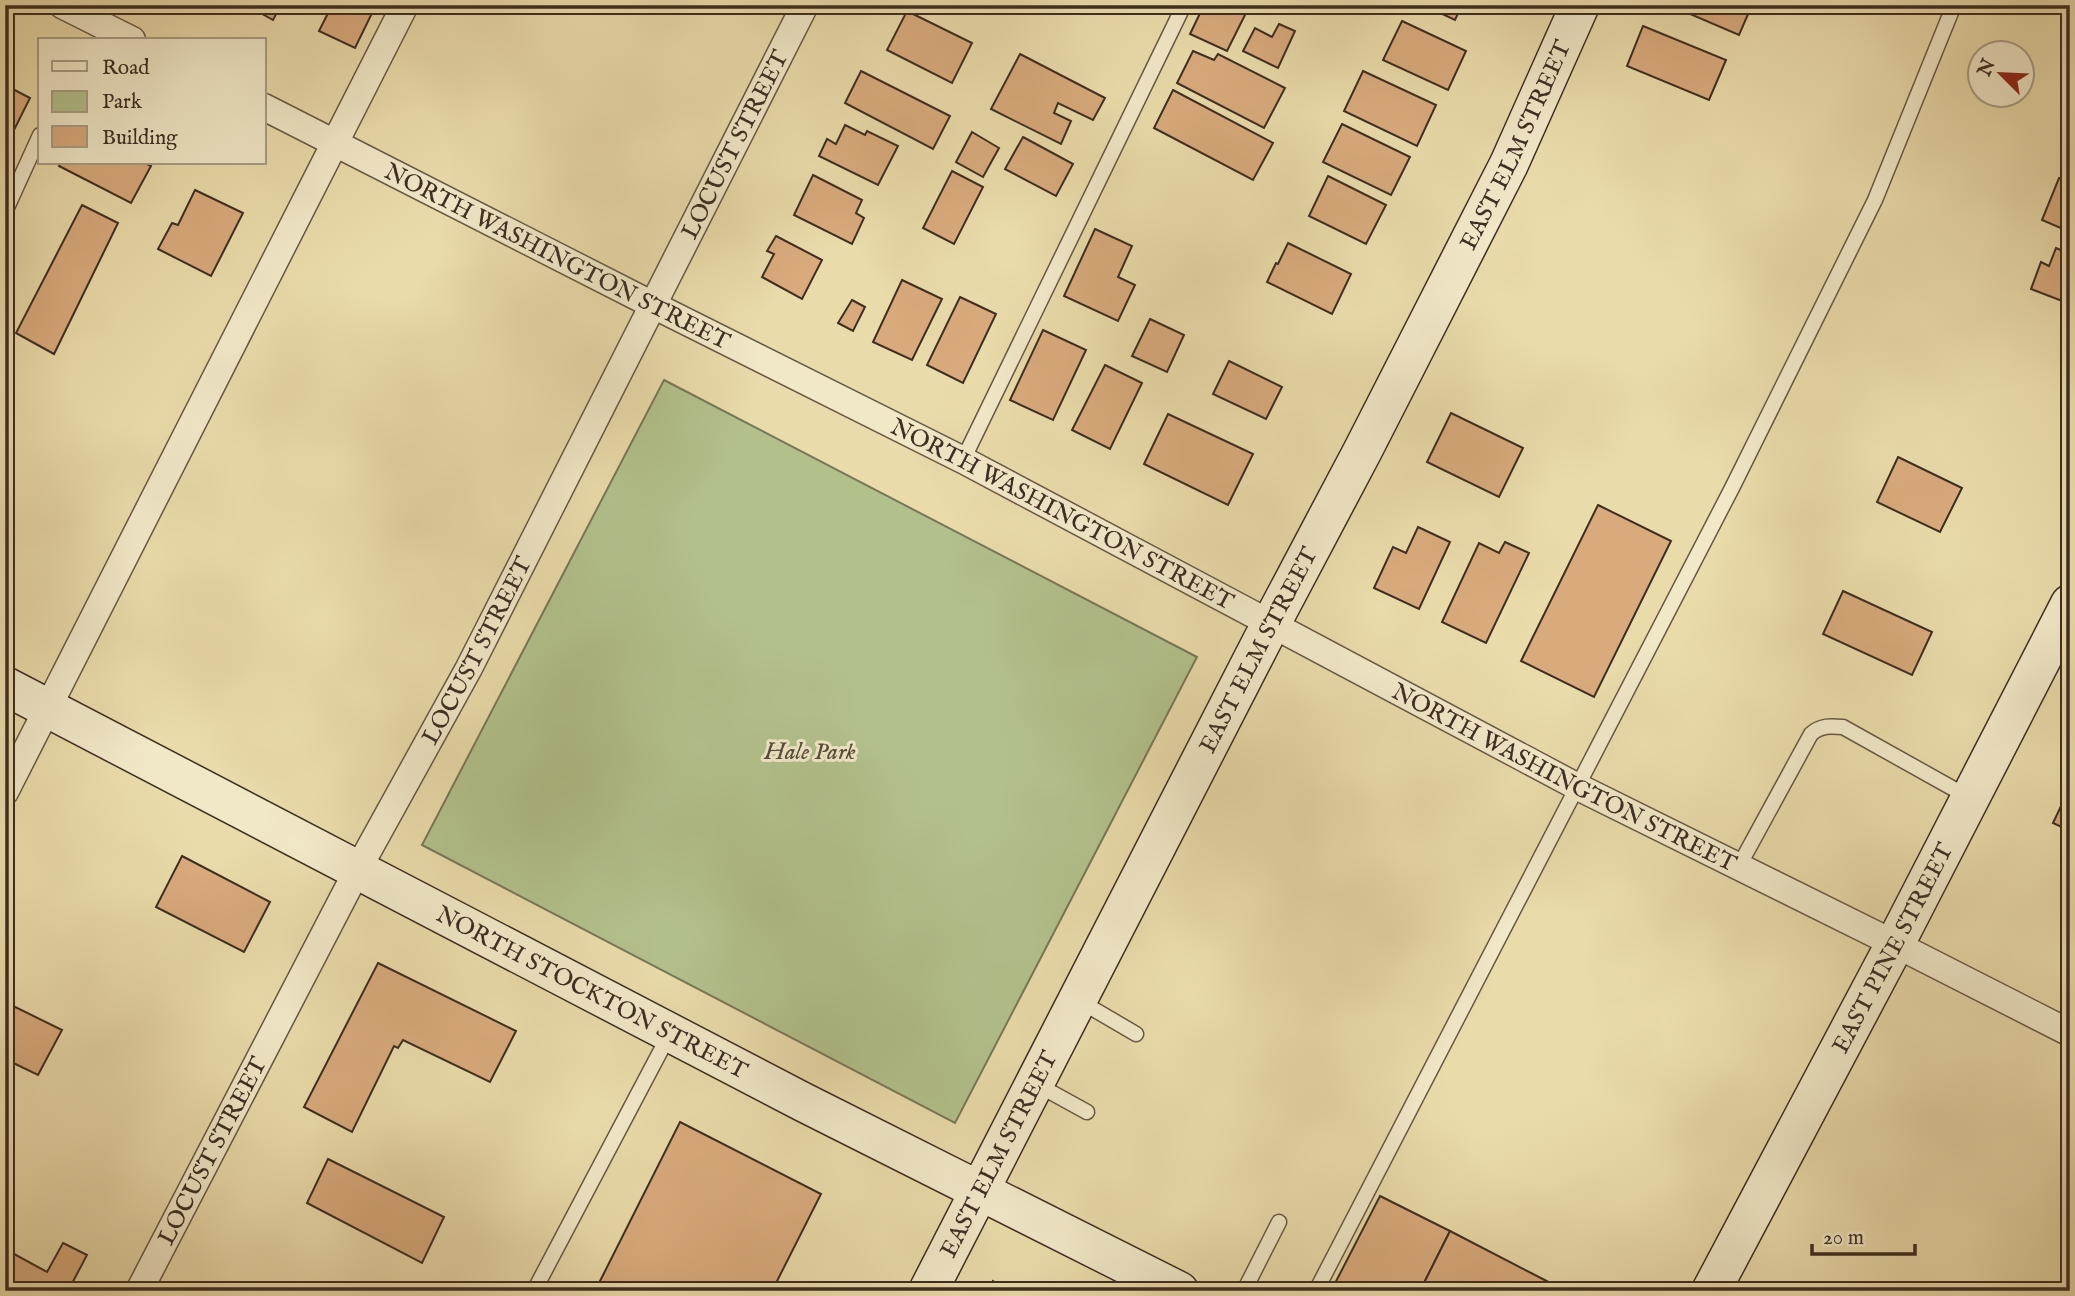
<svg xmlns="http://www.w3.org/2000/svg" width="2075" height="1296" viewBox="0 0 2075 1296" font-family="'IM FELL English',serif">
<rect width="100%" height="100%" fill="#eadbaa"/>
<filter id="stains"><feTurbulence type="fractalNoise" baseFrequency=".00286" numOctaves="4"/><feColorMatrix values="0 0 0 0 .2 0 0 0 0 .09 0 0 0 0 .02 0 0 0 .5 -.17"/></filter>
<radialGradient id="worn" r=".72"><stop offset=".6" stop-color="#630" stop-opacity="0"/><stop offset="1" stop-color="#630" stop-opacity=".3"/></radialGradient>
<!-- green -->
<polygon fill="#b2c18c" stroke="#787758" stroke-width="2" points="664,380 1197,657 955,1123 422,845"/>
<!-- building -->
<g fill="#d8aa7c" stroke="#3d2d23" stroke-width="2">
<polygon points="246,5 281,5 273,20"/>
<polygon points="332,5 376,5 355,48 319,31"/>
<polygon points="1204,5 1231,5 1246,13 1227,51 1190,34"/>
<polygon points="1423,5 1462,5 1455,20"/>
<polygon points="1677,5 1752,5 1739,35 1676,8"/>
<polygon points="907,11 972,43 952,83 887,50"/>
<polygon points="1402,21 1466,51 1448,90 1383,60"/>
<polygon points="1279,24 1295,31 1278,68 1243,51 1255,28 1272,37"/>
<polygon points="1643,26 1726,60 1709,100 1627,66"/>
<polygon points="1193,51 1214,60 1218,54 1285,88 1264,128 1177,83"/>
<polygon points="1020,54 1105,98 1093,120 1058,103 1054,113 1071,121 1061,144 991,109"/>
<polygon points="861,71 950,116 933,149 845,103"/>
<polygon points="1363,71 1436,105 1417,146 1344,111"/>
<polygon points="5,85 30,98 5,148"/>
<polygon points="1173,90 1273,143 1253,180 1154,128"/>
<polygon points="1342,124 1410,157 1391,195 1323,162"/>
<polygon points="845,125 865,135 867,131 898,146 878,185 819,156 827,139 836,144"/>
<polygon points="2070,129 2070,153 2061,149"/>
<polygon points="972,132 999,148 983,177 956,162"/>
<polygon points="1023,137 1073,164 1056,196 1005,169"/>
<polygon points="61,163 145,163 151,166 131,203 59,166"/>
<polygon points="952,171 983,187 954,244 923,228"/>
<polygon points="813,175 862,200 856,213 864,218 852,244 794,215"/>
<polygon points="1328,176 1386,205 1366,244 1309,216"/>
<polygon points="2059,178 2070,182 2070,232 2042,220"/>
<polygon points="195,190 243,213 211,276 158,249 172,223 178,225"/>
<polygon points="82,205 118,223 54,354 16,333"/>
<polygon points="1095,229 1132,246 1118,277 1135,285 1118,321 1064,296"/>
<polygon points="776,236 822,260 802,299 762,277 774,254 767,251"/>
<polygon points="1288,243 1351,274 1332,314 1267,282 1276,263 1278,264"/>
<polygon points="2056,248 2070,254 2070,304 2031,289 2041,262 2049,266"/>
<polygon points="902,280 942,299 912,360 873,342"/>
<polygon points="960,297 996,314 963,383 927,365"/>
<polygon points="852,300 865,307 853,331 838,323"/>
<polygon points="1150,319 1184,335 1167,372 1132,356"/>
<polygon points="1043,330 1086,350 1053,420 1010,400"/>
<polygon points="1229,361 1282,387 1266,419 1213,394"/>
<polygon points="1105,365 1142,383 1110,449 1072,430"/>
<polygon points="1451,413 1523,448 1499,497 1427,462"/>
<polygon points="1168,414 1253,454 1228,505 1144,464"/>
<polygon points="1898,457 1962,488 1940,532 1877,502"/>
<polygon points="1598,505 1671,541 1594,697 1521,661"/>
<polygon points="1418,527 1450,542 1419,609 1374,588 1393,547 1406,553"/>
<polygon points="1505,542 1529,553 1486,643 1442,622 1479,543 1499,553"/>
<polygon points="1843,591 1932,632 1912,675 1823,634"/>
<polygon points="2070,787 2070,831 2053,823"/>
<polygon points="182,856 270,902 244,952 156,907"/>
<polygon points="378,963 516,1031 490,1082 403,1040 398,1048 394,1046 352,1132 304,1107"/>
<polygon points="5,1002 62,1030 38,1075 5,1059"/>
<polygon points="680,1122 821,1194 772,1291 595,1291"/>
<polygon points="328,1159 444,1217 422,1263 307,1203"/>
<polygon points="1380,1196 1450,1231 1420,1291 1331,1291"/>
<polygon points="1450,1231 1566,1291 1420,1291"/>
<polygon points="63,1243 87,1255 68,1291 5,1291 5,1249 47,1272"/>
<polygon points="993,1281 1011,1291 988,1291"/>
</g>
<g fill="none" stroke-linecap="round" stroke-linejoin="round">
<!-- lane casing -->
<g stroke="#685845" stroke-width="17">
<g id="lane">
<polyline points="5,212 40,135"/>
<polyline points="963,460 1184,5"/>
<path d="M1739,866L1811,734C1821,725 1831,726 1843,727L1970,798"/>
<polyline points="1078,1000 1136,1034"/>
<polyline points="1036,1084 1087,1112"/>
<polyline points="534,1291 669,1035"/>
<polyline points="1244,1291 1279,1222"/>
<polyline points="1316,1291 1732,488 1875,200 1954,5"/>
</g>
</g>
<!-- street casing -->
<g stroke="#685845" stroke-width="29">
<g id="street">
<polyline points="62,5 132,40"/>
<path id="s1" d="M264,107L653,305L963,460L1576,786L1895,944L2070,1033"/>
<polyline points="5,792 405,5"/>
<path id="s2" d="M139,1291L358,869L469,668L805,5"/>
</g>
</g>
<!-- secondary casing -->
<g stroke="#3d2d23" stroke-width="41">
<g id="secondary">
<path id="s3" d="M5,686L803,1102L1179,1291"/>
<path id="s4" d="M928,1291L1263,639L1363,450L1509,164L1580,5"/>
<path id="s5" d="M1711,1291L1895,944L2070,604"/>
</g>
</g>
<!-- lane -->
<use href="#lane" stroke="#f1e8c8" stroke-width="14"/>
<!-- street -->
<use href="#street" stroke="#f1e8c8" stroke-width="26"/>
<!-- secondary -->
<use href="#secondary" stroke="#f1e8c8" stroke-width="38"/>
</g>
<g text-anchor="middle" stroke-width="6" stroke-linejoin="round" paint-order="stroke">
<!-- street labels -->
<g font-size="24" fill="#3d2d23" stroke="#f1e8c8">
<text dy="8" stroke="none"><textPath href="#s2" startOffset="1292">LOCUST STREET</textPath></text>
<text dy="8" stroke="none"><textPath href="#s4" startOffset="1288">EAST ELM STREET</textPath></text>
<text dy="8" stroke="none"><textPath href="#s1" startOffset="329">NORTH WASHINGTON STREET</textPath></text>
<text dy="8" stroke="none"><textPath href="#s1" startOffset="896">NORTH WASHINGTON STREET</textPath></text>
<text dy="8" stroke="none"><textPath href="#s2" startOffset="724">LOCUST STREET</textPath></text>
<text dy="8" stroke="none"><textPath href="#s4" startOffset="721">EAST ELM STREET</textPath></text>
<text dy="8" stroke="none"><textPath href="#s1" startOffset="1463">NORTH WASHINGTON STREET</textPath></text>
<text dy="8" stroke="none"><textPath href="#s5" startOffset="388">EAST PINE STREET</textPath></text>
<text dy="8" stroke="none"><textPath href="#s3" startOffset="662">NORTH STOCKTON STREET</textPath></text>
<text dy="8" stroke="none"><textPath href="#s2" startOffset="158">LOCUST STREET</textPath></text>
<text dy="8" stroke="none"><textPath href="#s4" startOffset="154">EAST ELM STREET</textPath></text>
</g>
<!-- park labels -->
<g font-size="24" font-style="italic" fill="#544b38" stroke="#f1e8c8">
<text x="810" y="759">Hale Park</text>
</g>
</g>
<!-- margin -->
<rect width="2075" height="1296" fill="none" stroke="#eadbaa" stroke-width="28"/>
<rect x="7" y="7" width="2061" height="1282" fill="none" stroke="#3d2d23" stroke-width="3.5"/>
<rect x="14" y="14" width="2047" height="1268" fill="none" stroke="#3d2d23" stroke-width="2"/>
<!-- legend -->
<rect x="38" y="38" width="228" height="126" fill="#f1e8c8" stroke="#a99d86" stroke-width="2"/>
<rect x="52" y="61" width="35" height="10" fill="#f1e8c8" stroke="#a99d86" stroke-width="2"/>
<text x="102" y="74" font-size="21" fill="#3d2d23">Road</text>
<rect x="52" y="91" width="35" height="21" fill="#b2c18c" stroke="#a99d86" stroke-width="2"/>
<text x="102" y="108" font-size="21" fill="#3d2d23">Park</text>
<rect x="52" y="126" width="35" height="21" fill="#d8aa7c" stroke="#a99d86" stroke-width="2"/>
<text x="102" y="144" font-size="21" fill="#3d2d23">Building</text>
<!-- north arrow -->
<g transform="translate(2001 74) rotate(294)"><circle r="33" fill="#f1e8c8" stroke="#a99d86" stroke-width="2"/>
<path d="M0-5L12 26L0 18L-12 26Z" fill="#8f2418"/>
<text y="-10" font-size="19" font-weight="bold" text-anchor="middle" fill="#3d2d23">N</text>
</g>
<!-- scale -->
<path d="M1812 1244v10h103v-10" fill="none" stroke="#3d2d23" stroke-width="3.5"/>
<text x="1823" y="1244" font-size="21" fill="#3d2d23" stroke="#f1e8c8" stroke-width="5" paint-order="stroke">20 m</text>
<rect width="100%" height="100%" filter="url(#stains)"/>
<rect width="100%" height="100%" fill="url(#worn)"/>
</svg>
